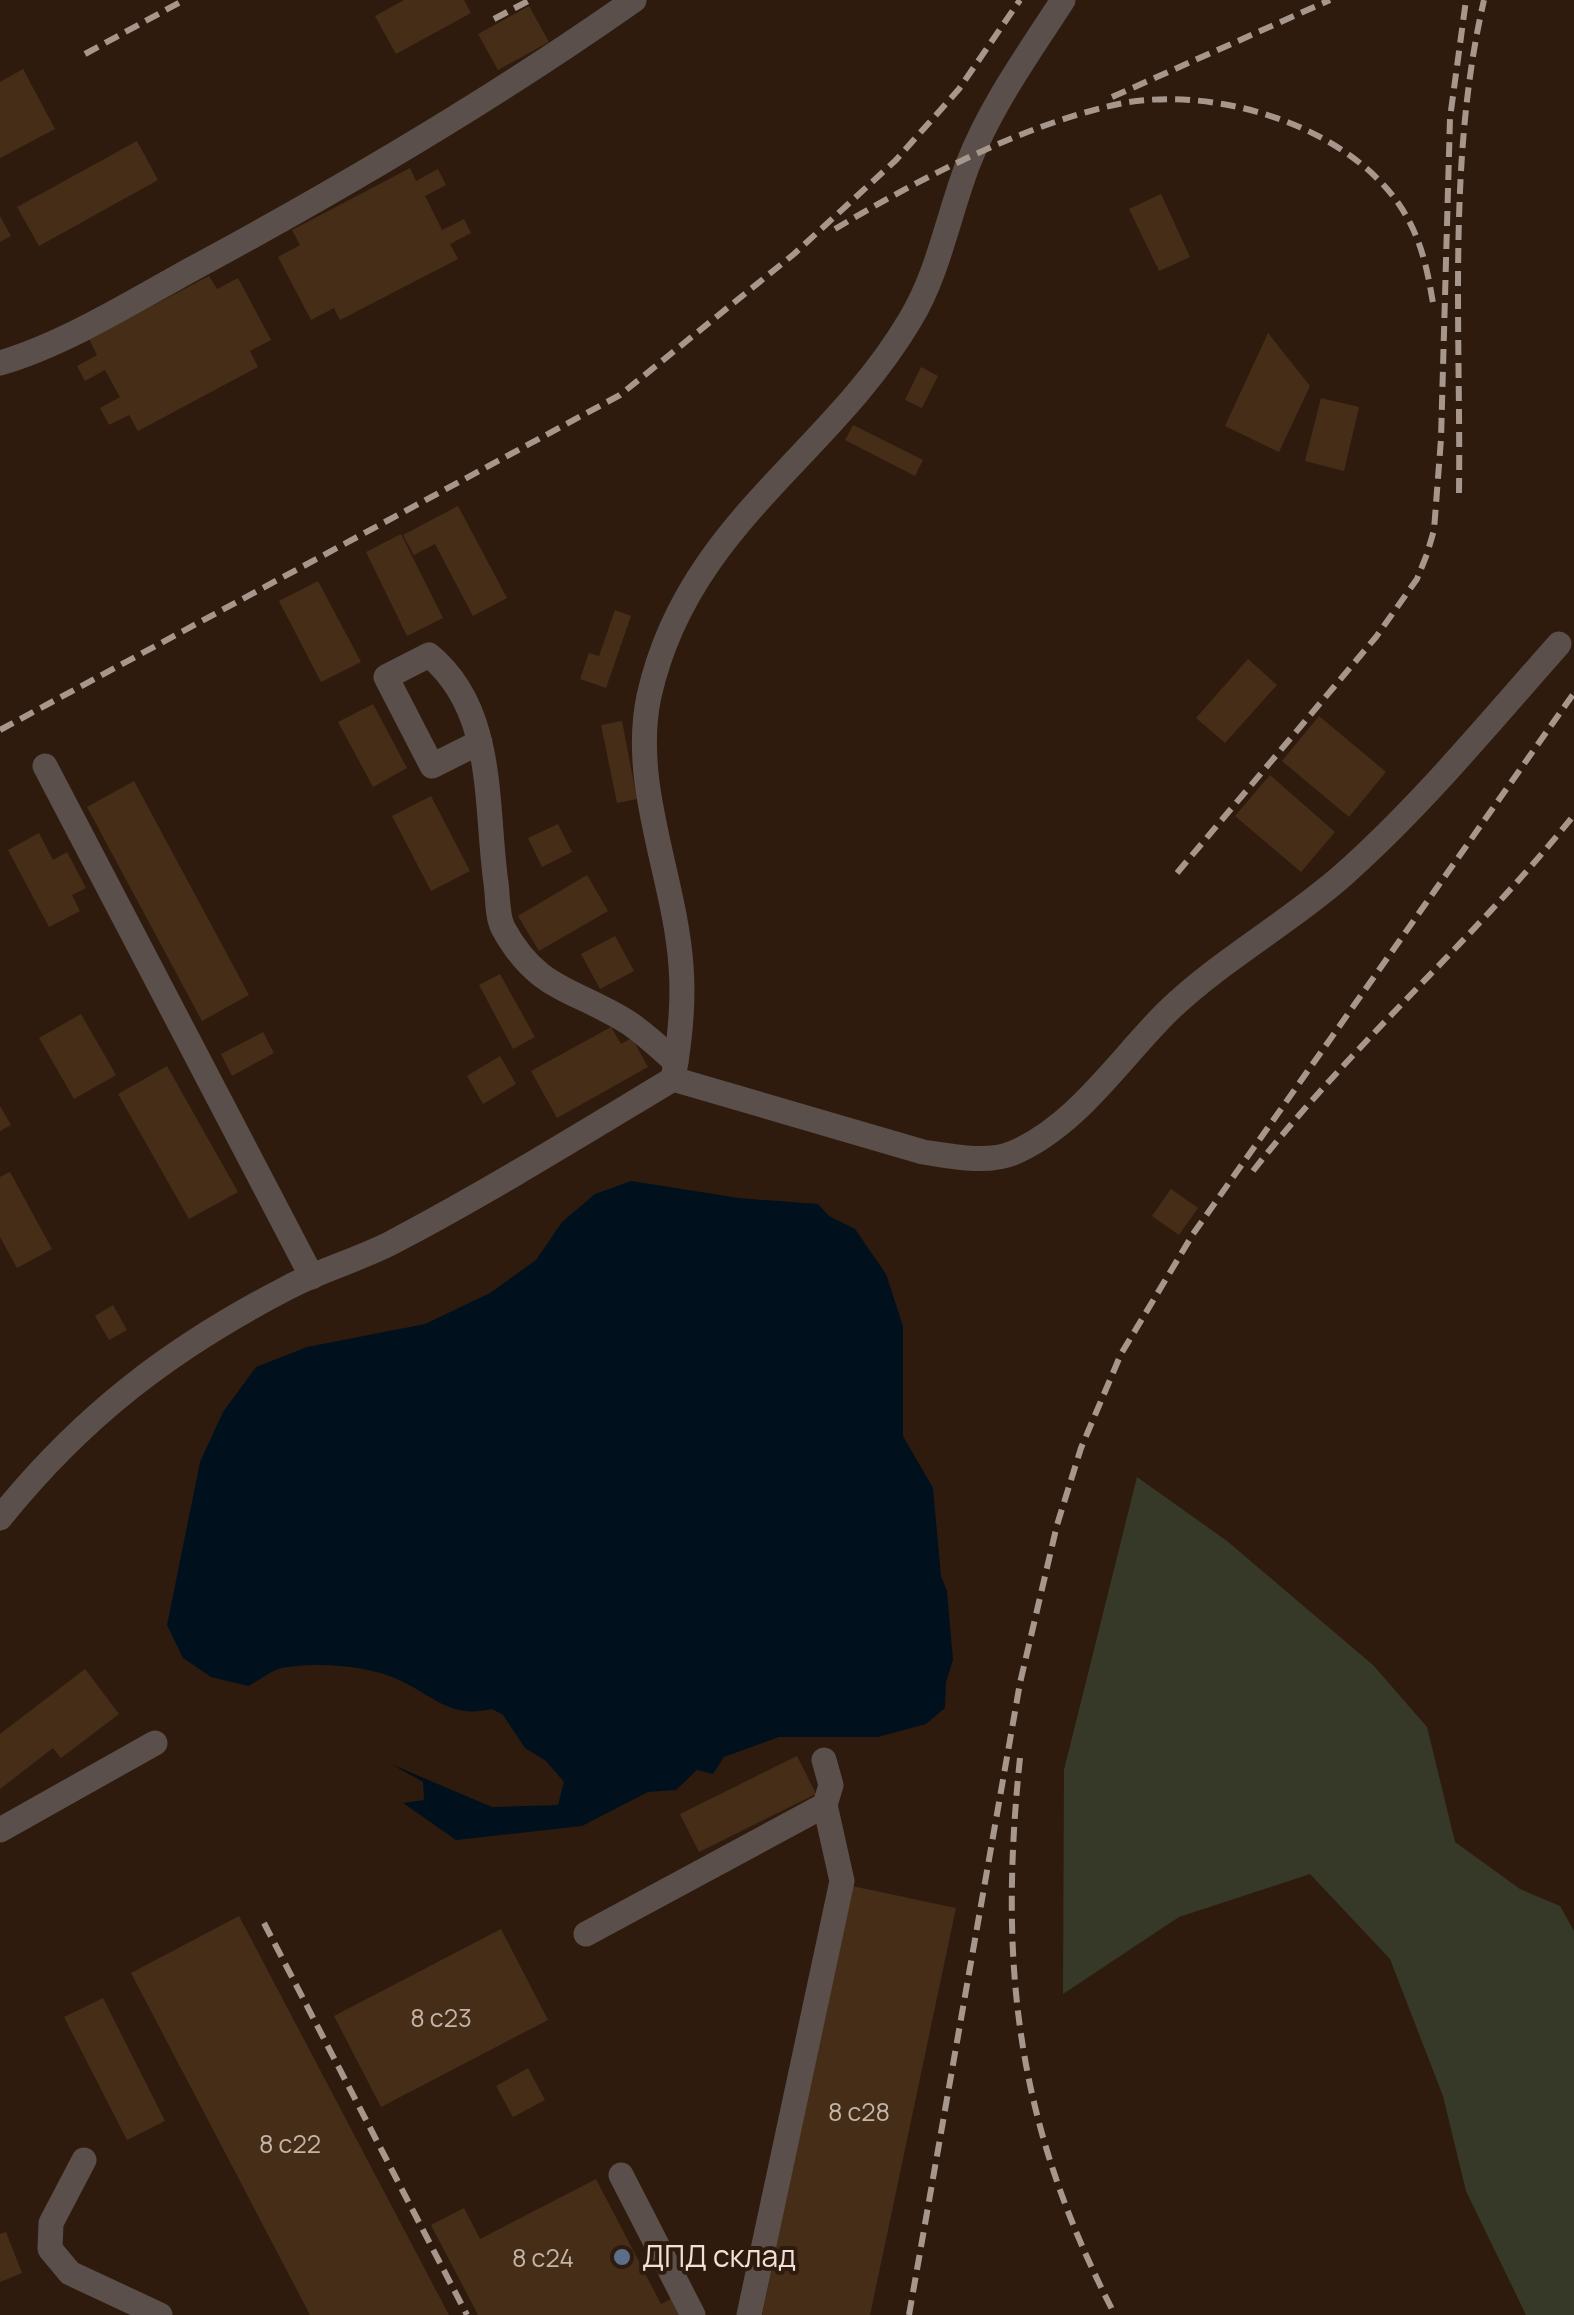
<svg xmlns="http://www.w3.org/2000/svg" width="1574" height="2315" viewBox="0 0 1574 2315" font-family="Manrope,sans-serif">
<rect width="100%" height="100%" fill="#2f1b0d"/>
<!-- green -->
<polygon fill="#363928" points="1137,1477 1227,1541 1373,1665 1427,1727 1455,1842 1520,1889 1560,1906 1574,1931 1574,2315 1526,2315 1466,2191 1443,2096 1390,1959 1310,1874 1179,1917 1063,1994 1064,1770"/>
<!-- water -->
<path fill="#00111d" d="M631,1181L739,1198L818,1204L829,1216L855,1229L886,1274L903,1326V1436L933,1488L941,1576L947,1591L953,1660L946,1682L945,1708L926,1724L878,1737H779L724,1757L713,1774L697,1770L676,1790L648,1792L582,1826L456,1840L403,1803L424,1800L423,1782L391,1764L492,1807L558,1805L564,1782L546,1761L525,1748L503,1715L492,1709C450,1719 434,1696 399,1680C367,1665 316,1662 282,1668C271,1670 259,1681 248,1686L211,1677L183,1658L167,1625L200,1462L223,1412L256,1367L307,1347L425,1324L490,1293L536,1260L562,1222L595,1194Z"/>
<!-- building -->
<g fill="#452d18">
<polygon points="404,0 464,0 471,13 396,54 375,16"/>
<polygon points="529,6 549,42 498,70 478,34"/>
<polygon points="23,69 55,129 0,158 0,82"/>
<polygon points="137,141 158,180 39,246 17,207"/>
<polygon points="410,168 416,181 438,169 446,185 425,196 442,230 464,219 471,233 450,244 458,259 340,320 334,308 311,320 278,257 300,245 292,230"/>
<polygon points="1161,194 1190,257 1159,271 1129,209"/>
<polygon points="0,216 11,236 0,242"/>
<polygon points="209,276 217,289 238,278 271,340 250,351 258,367 138,431 129,415 109,425 100,408 120,397 105,370 85,381 77,366 97,355 89,339"/>
<polygon points="1268,333 1310,386 1279,452 1225,426"/>
<polygon points="921,367 938,376 922,408 905,400"/>
<polygon points="1321,398 1359,407 1344,471 1305,461"/>
<polygon points="853,425 923,460 915,476 845,440"/>
<polygon points="458,506 507,598 473,616 435,544 414,555 403,535"/>
<polygon points="401,534 443,618 407,636 366,552"/>
<polygon points="318,581 361,662 321,682 279,601"/>
<polygon points="615,610 631,616 606,688 580,679 589,653 599,656"/>
<polygon points="1248,659 1277,685 1225,743 1196,718"/>
<polygon points="373,704 407,768 373,787 338,722"/>
<polygon points="1319,716 1386,772 1349,817 1282,761"/>
<polygon points="622,721 637,799 617,803 601,725"/>
<polygon points="1270,775 1335,832 1301,872 1235,816"/>
<polygon points="134,781 249,995 202,1021 87,807"/>
<polygon points="431,796 470,871 431,891 392,816"/>
<polygon points="558,824 572,852 542,867 528,838"/>
<polygon points="39,833 53,860 67,852 86,888 72,895 80,911 49,927 8,850"/>
<polygon points="587,875 608,911 539,951 518,916"/>
<polygon points="615,936 634,971 600,989 581,954"/>
<polygon points="500,974 535,1037 513,1049 479,985"/>
<polygon points="81,1014 116,1075 74,1099 39,1038"/>
<polygon points="611,1027 621,1044 632,1038 648,1067 557,1118 531,1071"/>
<polygon points="263,1032 274,1053 232,1076 221,1054"/>
<polygon points="500,1056 516,1084 483,1104 467,1076"/>
<polygon points="167,1066 238,1192 189,1219 118,1094"/>
<polygon points="0,1106 11,1125 0,1131"/>
<polygon points="10,1172 52,1249 17,1268 0,1237 0,1177"/>
<polygon points="1171,1189 1198,1208 1179,1235 1152,1216"/>
<polygon points="113,1305 127,1330 109,1340 95,1316"/>
<polygon points="85,1669 119,1714 61,1758 53,1748 0,1789 0,1734"/>
<polygon points="797,1756 816,1794 699,1852 680,1814"/>
<polygon points="852,1886 956,1908 870,2315 762,2315"/>
<polygon points="239,1916 449,2315 310,2315 131,1973"/>
<polygon points="501,1929 548,2020 381,2107 334,2016"/>
<polygon points="103,1998 165,2121 127,2140 64,2017"/>
<polygon points="528,2068 545,2100 513,2117 496,2086"/>
<polygon points="596,2179 661,2304 673,2298 682,2315 478,2315 431,2225 464,2208 480,2239"/>
<polygon points="6,2232 22,2273 0,2282 0,2234"/>
</g>
<g fill="none" stroke-linecap="round" stroke-linejoin="round">
<!-- minor -->
<g stroke="#5a4f4a" stroke-width="25">
<path d="M0,363C63,345 134,301 192,269C344,187 492,100 634,0"/>
<path d="M480,742L432,766L386,677L429,655C496,710 485,805 496,883C498,898 497,916 503,928C538,992 574,988 629,1023C645,1034 661,1049 676,1062"/>
<polyline points="45,766 312,1277"/>
<path d="M673,1079L923,1152C950,1156 987,1164 1013,1153C1077,1126 1120,1058 1168,1011C1221,960 1287,924 1342,876C1421,806 1489,723 1559,644"/>
<path d="M0,1518C82,1416 171,1348 287,1288C320,1270 358,1260 391,1243C488,1192 580,1135 673,1079C680,1041 684,1004 681,966C675,877 630,786 649,696C687,525 829,457 910,320C939,272 948,216 968,164C991,105 1029,53 1063,0"/>
<polyline points="824,1760 831,1785 825,1805"/>
<polyline points="0,1830 155,1743"/>
<polyline points="586,1934 825,1805 842,1881 749,2315"/>
<polyline points="84,2160 51,2223 50,2249 70,2273 160,2315"/>
<polyline points="621,2175 693,2315"/>
</g>
<!-- rail -->
<g stroke="#a7968c" stroke-width="6" stroke-dasharray="15 8" stroke-linecap="butt">
<polyline points="494,19 530,0"/>
<polyline points="85,54 184,0"/>
<polyline points="1112,97 1330,0"/>
<path d="M835,229C917,180 1021,126 1114,105C1213,82 1361,128 1409,221C1424,249 1429,279 1434,309"/>
<path d="M1459,493C1461,331 1447,159 1484,0"/>
<polyline points="0,730 620,395 794,254 896,160 959,89 1020,0"/>
<polyline points="1177,873 1376,637 1417,579 1427,554 1434,530 1441,439 1450,118 1466,0"/>
<path d="M1253,1171C1352,1044 1474,940 1574,815"/>
<path d="M1020,1758C998,1968 1017,2126 1115,2315"/>
<polyline points="264,1923 467,2315"/>
<polyline points="909,2315 1020,1683 1057,1525 1081,1448 1121,1354 1193,1234 1574,693"/>
</g>
</g>
<!-- markers -->
<circle fill="#5c6f8a" stroke="#2f1b0d" stroke-width="4" cx="622" cy="2257" r="10"/>
<g text-anchor="middle" stroke-width="8" stroke-linejoin="round" paint-order="stroke">
<!-- number labels -->
<g font-size="25" fill="#c4b4a8">
<text x="441" y="2027">8 с23</text>
<text x="859" y="2121">8 с28</text>
<text x="290" y="2153">8 с22</text>
<text x="543" y="2267">8 с24</text>
</g>
<!-- poi labels -->
<g font-size="30" fill="#efe1d8" stroke="#2f1b0d" text-anchor="start">
<text x="642" y="2267">ДПД склад</text>
</g>
</g>
</svg>
